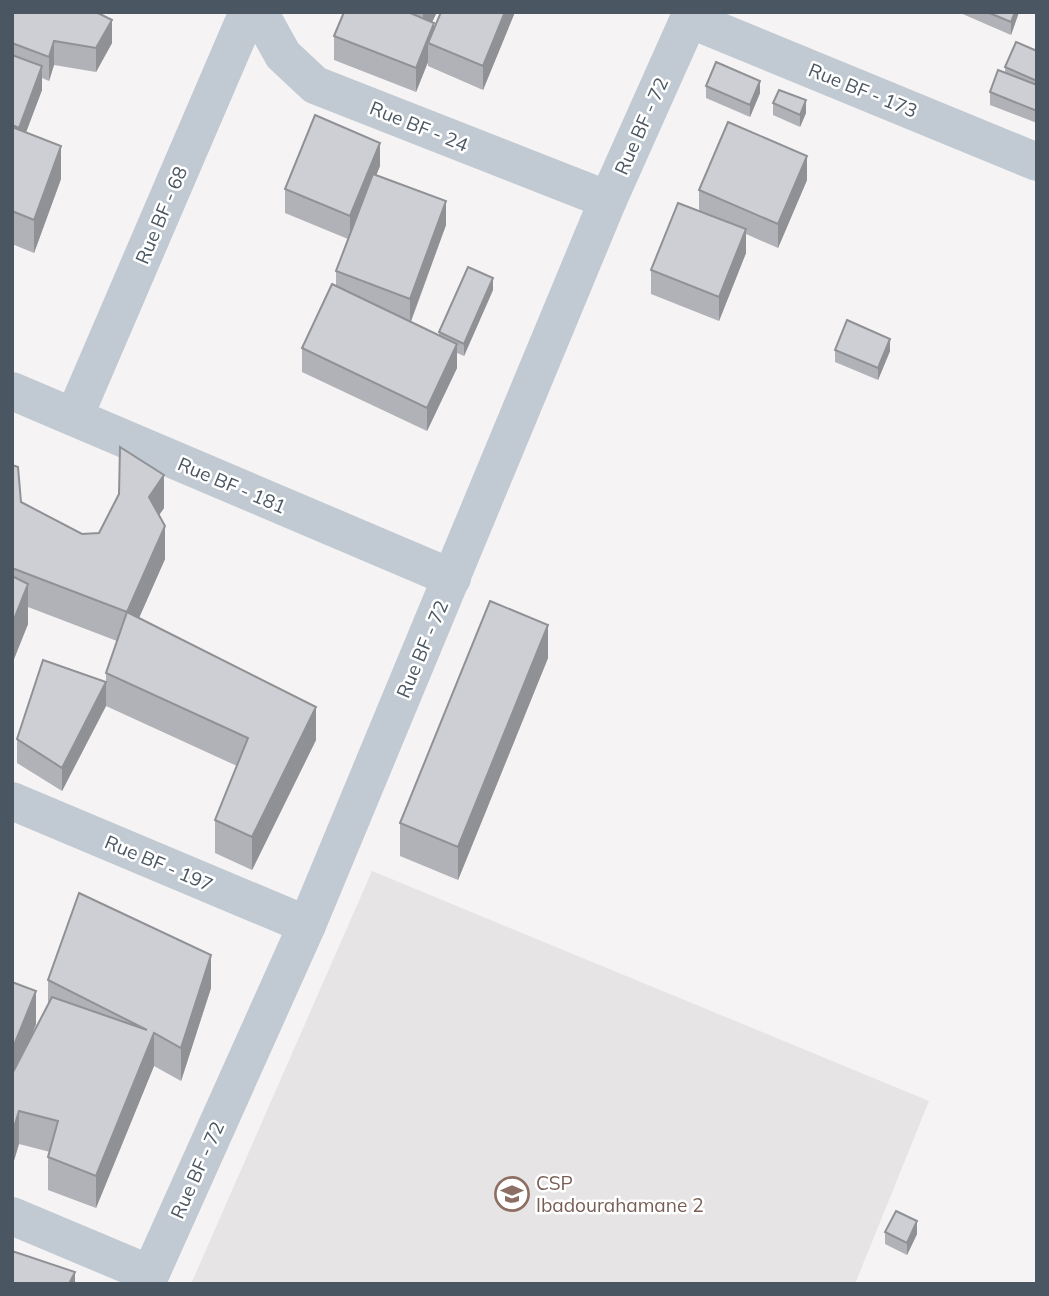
<svg xmlns="http://www.w3.org/2000/svg" width="1049" height="1296" viewBox="0 0 1049 1296" font-family="Mulish,sans-serif">
<rect width="100%" height="100%" fill="#f5f3f3"/>
<!-- education -->
<polygon fill="#e6e4e5" points="372,871 929,1101 855,1284 191,1284"/>
<g fill="none" stroke-linecap="round" stroke-linejoin="round">
<!-- minor -->
<g stroke="#c1cad2" stroke-width="38">
<polyline points="259,12 283,55 315,85 608,200"/>
<polyline points="689,19 1037,162"/>
<polyline points="12,391 452,578"/>
<polyline points="74,417 248,12"/>
<polyline points="12,801 307,925"/>
<polyline points="12,1216 150,1274"/>
<polyline points="146,1284 307,925 608,200 692,12"/>
</g>
</g>
<!-- wall -->
<g fill="#b0b2b7">
<polygon points="12,12 112,43 96,72 54,65 49,81 42,78 42,90 26,132 61,179 34,253 12,244"/>
<polygon points="344,12 437,12 432,22 434,28 441,12 515,12 483,90 428,66 428,62 416,92 334,60 334,36"/>
<polygon points="958,12 1019,12 1011,35"/>
<polygon points="1037,51 1037,123 990,105 990,92 1005,73 1005,67"/>
<polygon points="706,86 760,93 750,117 706,98"/>
<polygon points="773,103 806,113 800,127 773,115"/>
<polygon points="380,166 376,175 446,225 411,322 439,336 439,332 493,290 464,356 457,353 457,368 427,431 302,372 302,348 336,286 336,271 348,239 285,213 285,189"/>
<polygon points="807,180 778,248 746,234 746,253 719,321 651,294 651,270 699,211 699,190"/>
<polygon points="835,350 890,351 878,380 835,362"/>
<polygon points="12,465 21,502 82,534 99,533 164,508 159,515 165,559 139,618 316,740 252,870 215,853 215,820 237,766 106,706 62,791 17,763 17,739 106,682 106,673 117,641 28,607 28,624 12,664"/>
<polygon points="548,658 458,880 400,856 400,823"/>
<polygon points="48,980 211,988 181,1081 154,1066 96,1208 48,1190 48,1157 50,1152 19,1144 12,1167 12,982 36,1024 29,1043 48,1005"/>
<polygon points="885,1232 917,1234 907,1255 885,1244"/>
</g>
<!-- shaded-wall -->
<g fill="#909195">
<polygon points="423,12 437,12 423,41"/>
<polygon points="505,12 515,12 483,90 483,66"/>
<polygon points="1015,12 1019,12 1011,35 1011,22"/>
<polygon points="112,20 112,43 96,72 96,48"/>
<polygon points="434,23 434,45 428,43 428,62 416,92 416,68"/>
<polygon points="54,41 54,65 49,81 49,57"/>
<polygon points="42,66 42,90 19,151 19,128"/>
<polygon points="760,81 760,93 750,117 750,105"/>
<polygon points="806,100 806,113 800,127 800,115"/>
<polygon points="380,143 380,166 350,240 350,216"/>
<polygon points="61,146 61,179 34,253 34,220"/>
<polygon points="807,156 807,180 778,248 778,224"/>
<polygon points="446,201 446,225 410,323 410,299"/>
<polygon points="746,229 746,253 719,321 719,297"/>
<polygon points="493,278 493,290 464,356 464,344"/>
<polygon points="890,339 890,351 878,380 878,368"/>
<polygon points="457,344 457,368 427,431 427,408"/>
<polygon points="164,475 164,508 149,530 149,497"/>
<polygon points="165,526 165,559 127,645 127,612"/>
<polygon points="28,584 28,624 12,664 12,624"/>
<polygon points="548,625 548,658 458,880 458,847"/>
<polygon points="106,682 106,706 62,791 62,768"/>
<polygon points="316,707 316,740 252,870 252,837"/>
<polygon points="211,955 211,988 181,1081 181,1048"/>
<polygon points="36,991 36,1024 12,1083 12,1050"/>
<polygon points="154,1033 154,1066 96,1208 96,1176"/>
<polygon points="19,1111 19,1144 12,1167 12,1134"/>
<polygon points="917,1221 917,1234 907,1255 907,1243"/>
<polygon points="75,1272 75,1284 69,1284"/>
</g>
<!-- building -->
<g fill="#cdcfd5" stroke="#909195" stroke-width="2">
<polygon points="12,12 96,12 112,20 96,48 54,41 49,57 12,43"/>
<polygon points="344,12 408,12 434,23 416,68 334,36"/>
<polygon points="441,12 505,12 483,66 428,43"/>
<polygon points="987,12 1015,12 1011,22"/>
<polygon points="1016,42 1037,51 1037,81 1005,67"/>
<polygon points="12,55 42,66 19,128 12,125"/>
<polygon points="716,62 760,81 750,105 706,86"/>
<polygon points="998,70 1037,85 1037,111 990,92"/>
<polygon points="779,90 806,100 800,115 773,103"/>
<polygon points="315,115 380,143 350,216 285,189"/>
<polygon points="728,122 807,156 778,224 699,190"/>
<polygon points="12,127 61,146 34,220 12,211"/>
<polygon points="373,174 446,201 410,299 336,271"/>
<polygon points="678,203 746,229 719,297 651,270"/>
<polygon points="468,267 493,278 464,344 439,332"/>
<polygon points="332,284 457,344 427,408 302,348"/>
<polygon points="847,320 890,339 878,368 835,350"/>
<polygon points="120,447 164,475 149,497 165,526 127,612 12,568 12,465 18,467 21,502 82,534 99,533 119,494"/>
<polygon points="12,576 28,584 12,624"/>
<polygon points="490,601 548,625 458,847 400,823"/>
<polygon points="127,612 316,707 252,837 215,820 248,738 106,673"/>
<polygon points="43,660 106,682 62,768 17,739"/>
<polygon points="79,893 211,955 181,1048 154,1033 96,1176 48,1157 58,1121 19,1111 12,1134 12,1074 52,997 147,1030 48,980"/>
<polygon points="12,982 36,991 12,1050"/>
<polygon points="896,1211 917,1221 907,1243 885,1232"/>
<polygon points="12,1251 75,1272 69,1284 12,1284"/>
</g>
<!-- icons -->
<defs>
<g id="school-ring" transform="scale(1.75)"><circle r="9.5" fill="#fff" stroke="#8d6e63" stroke-width="1.5"/><path d="M0-5L7-2L0 1L-7-2ZM-4 1L0 2.5L4 1V4Q0 6-4 4Z" fill="#8d6e63"/></g>
</defs>
<g fill-rule="evenodd">
<use href="#school-ring" x="512" y="1194"/>
</g>
<g text-anchor="middle" stroke-width="5" stroke-linejoin="round" paint-order="stroke">
<!-- street labels -->
<g font-size="19" fill="#4a5661" stroke="#fff">
<text transform="translate(863 90) rotate(22)" y="7">Rue BF - 173</text>
<text transform="translate(419 126) rotate(22)" y="7">Rue BF - 24</text>
<text transform="translate(641 126) rotate(-66)" y="7">Rue BF - 72</text>
<text transform="translate(161 215) rotate(-67)" y="7">Rue BF - 68</text>
<text transform="translate(232 485) rotate(23)" y="7">Rue BF - 181</text>
<text transform="translate(422 649) rotate(-67)" y="7">Rue BF - 72</text>
<text transform="translate(159 863) rotate(23)" y="7">Rue BF - 197</text>
<text transform="translate(197 1170) rotate(-66)" y="7">Rue BF - 72</text>
</g>
<!-- education labels -->
<g font-size="19" fill="#785e54" stroke="#fff" text-anchor="start">
<text x="536" y="1190">CSP<tspan x="536" dy="22">Ibadourahamane 2</tspan></text>
</g>
</g>
<!-- border -->
<rect width="1049" height="1296" fill="none" stroke="#4a5661" stroke-width="28"/>
</svg>
